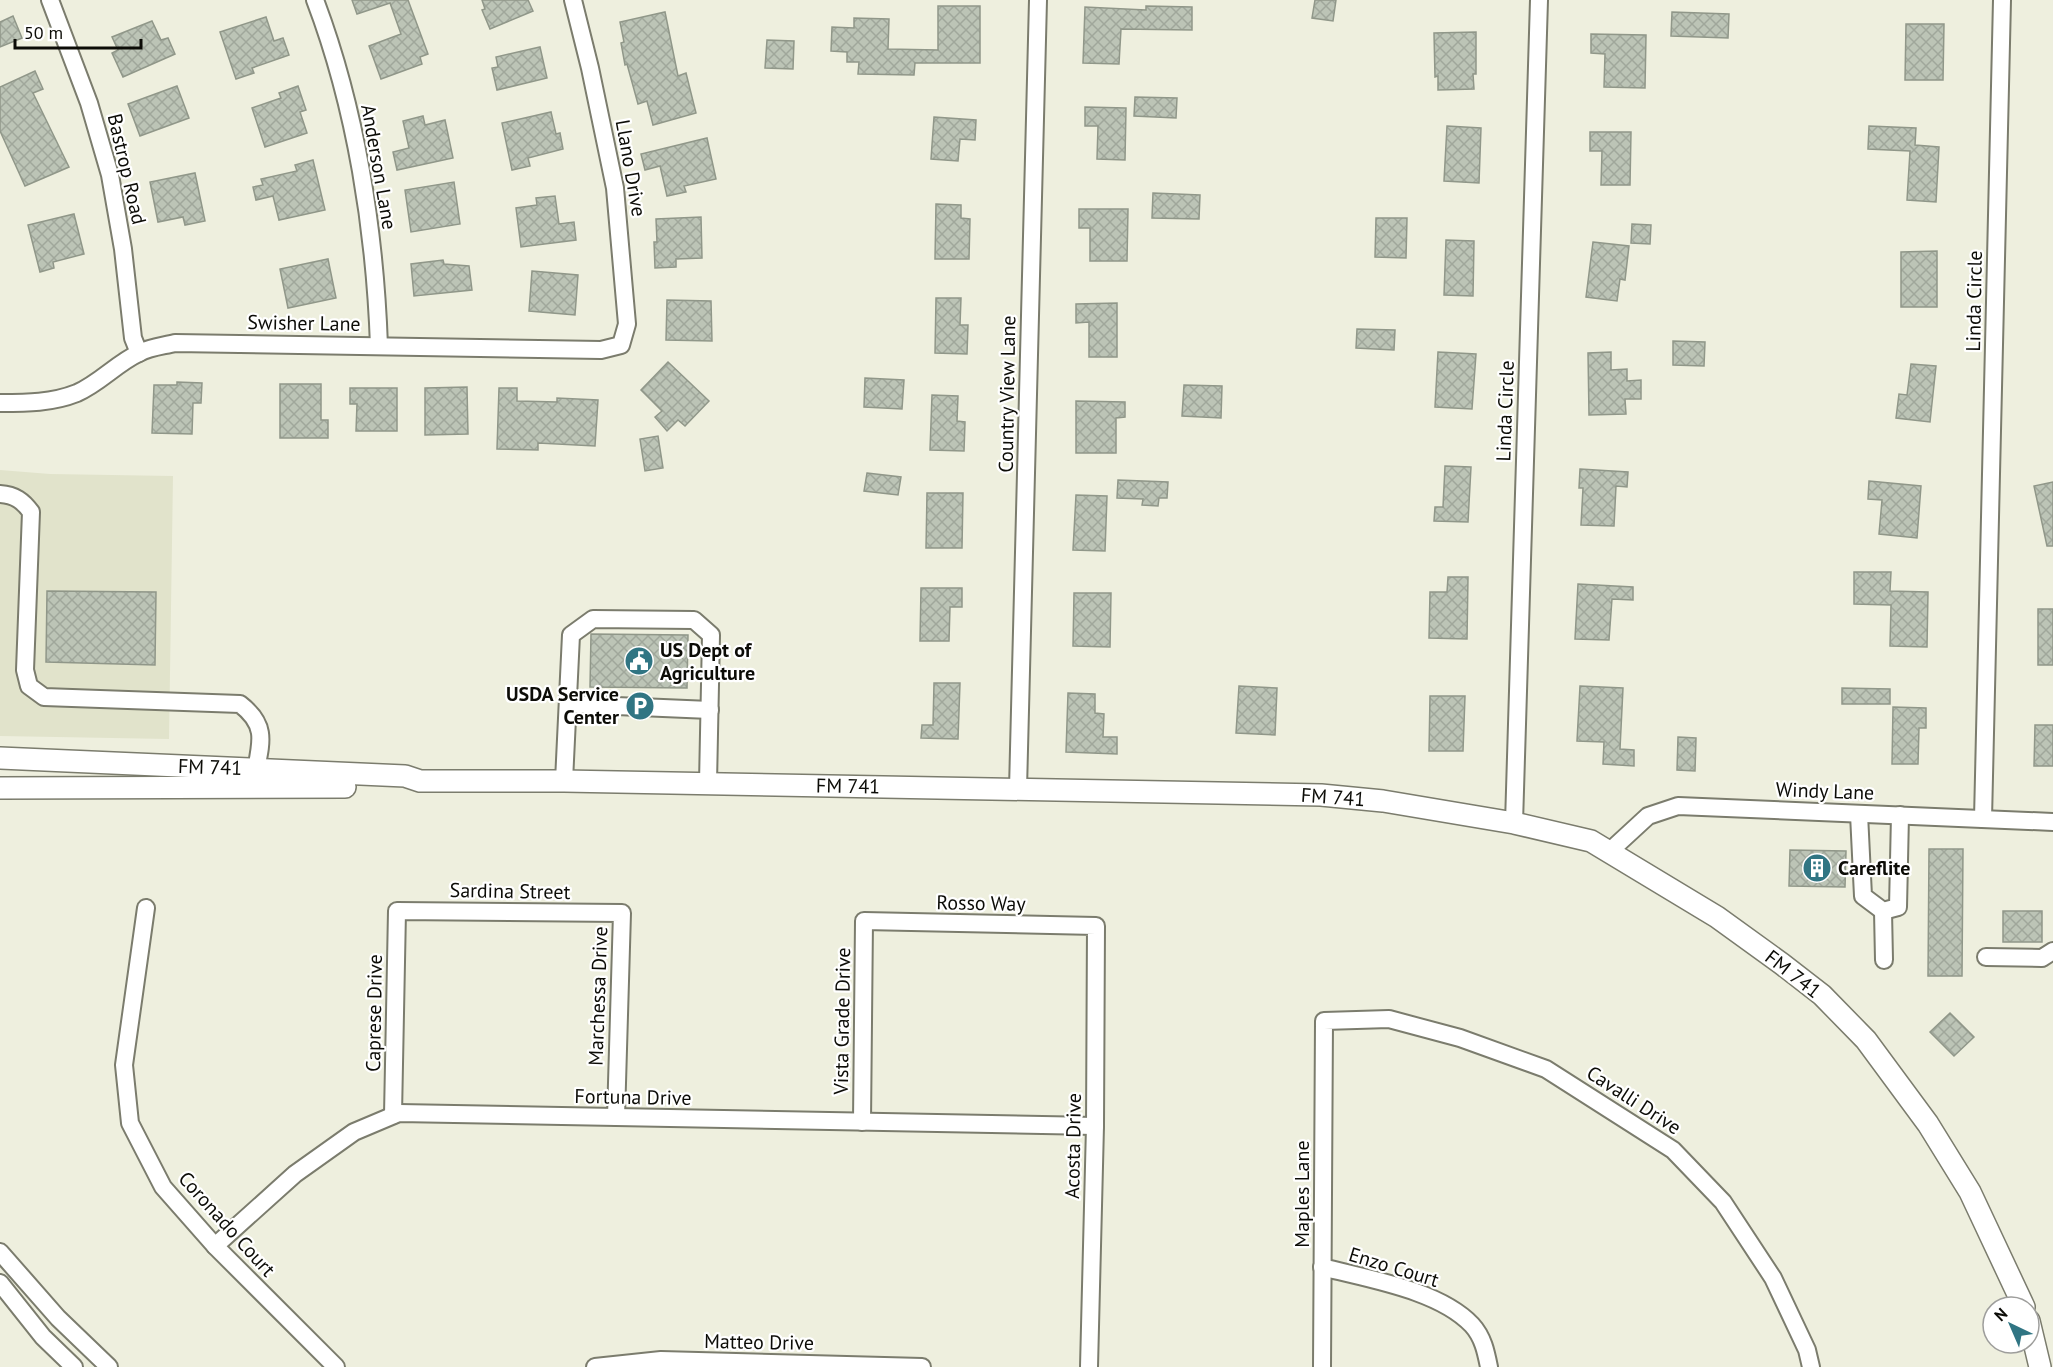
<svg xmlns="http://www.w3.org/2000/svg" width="2053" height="1367" viewBox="0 0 2053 1367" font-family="'PT Sans',sans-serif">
<defs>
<pattern id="building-cross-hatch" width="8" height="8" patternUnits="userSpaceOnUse" patternTransform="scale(1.5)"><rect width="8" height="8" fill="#bcc4b6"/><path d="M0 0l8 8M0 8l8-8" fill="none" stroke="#a0a79b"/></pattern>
</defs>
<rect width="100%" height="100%" fill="#eeefde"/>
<!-- built -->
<polygon fill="#e1e3cb" points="0,470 50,474 173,476 169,739 0,736"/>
<!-- building -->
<g fill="url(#building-cross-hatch)" stroke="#909789" stroke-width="1.5">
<polygon points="352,0 408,0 428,54 420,57 422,64 381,79 369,46 401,34 390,3 357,14"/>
<polygon points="482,0 528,0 533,11 490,29 482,10 485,9"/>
<polygon points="1315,0 1336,0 1333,21 1312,18"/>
<polygon points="938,6 980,6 980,63 915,63 914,75 858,74 859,62 847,62 847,52 831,51 832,27 854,28 854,18 889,19 888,49 938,50"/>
<polygon points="1146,6 1192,7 1192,30 1121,29 1119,64 1083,63 1085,7 1146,10"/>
<polygon points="665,12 678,76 686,73 696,113 653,125 647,101 638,104 627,64 625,65 621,43 624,42 620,22"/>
<polygon points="1672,12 1729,14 1728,38 1671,36"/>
<polygon points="13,16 22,38 0,47 0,22"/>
<polygon points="266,17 274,41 283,38 289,55 252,68 254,73 236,79 220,32"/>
<polygon points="152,21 161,40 168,38 175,54 123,77 112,53 118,50 112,37"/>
<polygon points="1906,24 1944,24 1943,80 1905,80"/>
<polygon points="1476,32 1476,74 1473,74 1474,89 1438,90 1438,76 1435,77 1434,33"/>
<polygon points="1591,34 1646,35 1645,88 1604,87 1605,54 1591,53"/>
<polygon points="767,40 794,41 793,69 765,68"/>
<polygon points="540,47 547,78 497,90 492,68 498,67 496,57"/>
<polygon points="35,71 43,89 33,93 69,167 25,186 0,131 0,87"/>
<polygon points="177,86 189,118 140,136 128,104"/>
<polygon points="298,86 306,110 300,112 307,133 265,147 252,108 281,98 279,93"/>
<polygon points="1135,97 1177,98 1176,118 1134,116"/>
<polygon points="1085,107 1126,108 1125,160 1097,159 1098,126 1085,126"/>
<polygon points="551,112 556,134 560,133 563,149 528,158 530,166 512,170 502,123"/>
<polygon points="423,116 425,125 445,120 453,158 397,170 393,152 409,148 403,121"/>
<polygon points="934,117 976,120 975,140 960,139 958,161 931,159"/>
<polygon points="1447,126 1481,128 1479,183 1444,181"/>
<polygon points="1869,126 1916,128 1915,145 1939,147 1936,202 1907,200 1910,151 1868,149"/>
<polygon points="1590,132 1631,132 1630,185 1601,185 1602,151 1590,151"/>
<polygon points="707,138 716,179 684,186 686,192 667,196 660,166 645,170 641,154"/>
<polygon points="313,160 325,210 279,220 273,196 256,200 253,187 263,185 261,179 297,171 295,165"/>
<polygon points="195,173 205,221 185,225 183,217 158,222 150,182"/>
<polygon points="454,182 460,224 411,232 405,190"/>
<polygon points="1153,193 1200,195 1199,219 1152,218"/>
<polygon points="555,196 559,224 574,222 576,240 521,247 516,208 537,205 536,198"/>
<polygon points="936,204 961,205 961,218 970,219 969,259 935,259"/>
<polygon points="1079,209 1128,209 1127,261 1090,261 1090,228 1079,228"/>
<polygon points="74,214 84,254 53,262 54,268 40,272 28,225"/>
<polygon points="701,217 702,258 676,259 676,267 655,268 654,242 657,242 656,219"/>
<polygon points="1376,218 1407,218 1406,258 1375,257"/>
<polygon points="1632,224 1651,225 1650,244 1631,243"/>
<polygon points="1446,240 1474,241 1473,296 1444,295"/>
<polygon points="1593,242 1629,246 1625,280 1620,279 1617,301 1586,297"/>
<polygon points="1937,251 1937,307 1901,307 1901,252"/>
<polygon points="328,259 336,298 288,308 280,269"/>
<polygon points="443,260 444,264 469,266 472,290 414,296 411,264"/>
<polygon points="532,271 578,275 575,315 529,311"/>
<polygon points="936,298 961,298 960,325 968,325 967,354 935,353"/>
<polygon points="667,300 711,301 712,341 666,340"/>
<polygon points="1117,303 1117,357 1089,357 1089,322 1076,323 1076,304"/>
<polygon points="1357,329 1395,330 1394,350 1356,348"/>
<polygon points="1673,341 1705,342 1704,366 1673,365"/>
<polygon points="1438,352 1476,354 1472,409 1435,407"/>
<polygon points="1611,352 1611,370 1627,369 1627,381 1641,380 1641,399 1625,399 1626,414 1589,415 1588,353"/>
<polygon points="668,362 709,401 685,426 678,420 667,431 655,417 662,411 641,390"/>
<polygon points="1911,364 1936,366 1930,422 1896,418 1899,394 1907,395"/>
<polygon points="865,378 904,380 902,409 864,407"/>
<polygon points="177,382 202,383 201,403 193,403 192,434 152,433 154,385 177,385"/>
<polygon points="280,384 321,384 321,420 328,420 328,438 280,438"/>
<polygon points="1184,385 1222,386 1221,418 1182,416"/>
<polygon points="467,387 468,434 425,435 425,388"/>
<polygon points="350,388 397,388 397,431 356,431 357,404 350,404"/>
<polygon points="499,388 517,388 517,401 557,402 557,398 598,400 595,446 538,443 538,450 497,449"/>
<polygon points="932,395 958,396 957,421 965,422 964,451 930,450"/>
<polygon points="1076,401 1125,402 1125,417 1116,418 1116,453 1076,453"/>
<polygon points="658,436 663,468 645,471 640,439"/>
<polygon points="1445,466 1471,467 1468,522 1434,521 1435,507 1443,507"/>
<polygon points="1580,469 1628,472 1627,487 1616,486 1614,526 1581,525 1583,488 1579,488"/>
<polygon points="867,473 901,477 898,495 864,491"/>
<polygon points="1118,480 1168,482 1167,498 1159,498 1158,506 1142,505 1143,499 1117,498"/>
<polygon points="1869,481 1921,486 1917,538 1879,534 1882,500 1868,499"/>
<polygon points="2053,482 2053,546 2047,546 2034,486"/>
<polygon points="927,493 963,493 962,548 926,548"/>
<polygon points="1076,495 1107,496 1105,551 1073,550"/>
<polygon points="1854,572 1891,572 1890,591 1928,592 1927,647 1890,646 1891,605 1854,604"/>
<polygon points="1448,577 1468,577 1467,639 1429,638 1430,592 1447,592"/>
<polygon points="1578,584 1633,587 1633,600 1612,599 1609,640 1575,639"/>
<polygon points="921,588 962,588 962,607 950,607 949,641 920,641"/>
<polygon points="47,591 156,592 155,665 46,662"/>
<polygon points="1074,593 1111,593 1110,647 1073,646"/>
<rect x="2038" y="609" width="15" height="56"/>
<polygon points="591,634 688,635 687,688 590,687"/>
<polygon points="934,683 960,683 958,739 921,738 922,725 933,725"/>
<polygon points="1239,686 1277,688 1275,735 1236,733"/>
<polygon points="1580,686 1623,688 1620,749 1634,750 1634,766 1603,764 1604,742 1577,741"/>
<polygon points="1842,688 1890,689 1890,704 1842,704"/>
<polygon points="1068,693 1095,694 1095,713 1104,714 1103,737 1117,737 1117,754 1066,752"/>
<polygon points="1430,696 1465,696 1463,751 1429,751"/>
<polygon points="1893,707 1926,708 1926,728 1919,728 1918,764 1892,764"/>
<polygon points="2035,725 2053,725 2053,766 2034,766"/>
<polygon points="1678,737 1696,738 1695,771 1677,770"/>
<polygon points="1929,849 1963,849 1962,976 1928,976"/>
<polygon points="1790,850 1846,851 1845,887 1789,886"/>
<rect x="2003" y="911" width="39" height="31"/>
<polygon points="1950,1013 1974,1037 1954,1056 1930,1032"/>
</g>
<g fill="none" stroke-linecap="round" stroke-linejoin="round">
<!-- minor casing -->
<g stroke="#7b7c6d" stroke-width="20">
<g id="minor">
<polyline points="50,0 89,103 110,175 123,249 133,338 139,353"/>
<path d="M315,0C356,108 375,231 379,346"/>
<path d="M0,403C27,403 52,403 77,393C100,383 117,363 139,353C150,347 163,346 175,343L601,350L621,345L627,324L615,188L590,68L573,0"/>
<path d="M0,494C15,495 23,501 31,512L25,670L29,686L44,697L240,704C266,724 262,740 256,769"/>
<polyline points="569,704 710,710"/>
<polyline points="564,781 571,635 593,619 694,620 711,635 708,783"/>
<polyline points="1018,789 1038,0"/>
<polyline points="1859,814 1863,896 1883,911 1898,907 1900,815"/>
<polyline points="1983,819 2002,0"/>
<polyline points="1514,823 1539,0"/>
<polyline points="1610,851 1648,816 1678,806 2053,822"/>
<polyline points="146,908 124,1065 130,1123 163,1187 215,1246 336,1367"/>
<polyline points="1883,911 1884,960"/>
<polyline points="1986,957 2042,958 2053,951"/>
<polyline points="393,1115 397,911 622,913 616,1117"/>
<polyline points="862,1122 864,921 1096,926 1095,1126 1089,1367"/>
<polyline points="215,1246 295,1174 354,1132 399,1113 1095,1126"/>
<polyline points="0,1252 58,1318 109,1367"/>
<path d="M1322,1267C1368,1279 1439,1290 1472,1325C1483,1337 1486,1352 1489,1367"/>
<polyline points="0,1283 43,1337 74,1367"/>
<polyline points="595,1367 661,1360 922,1367"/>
<polyline points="1322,1367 1324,1021 1389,1019 1460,1038 1546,1069 1673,1150 1723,1202 1773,1278 1807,1350 1811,1367"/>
</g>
</g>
<!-- major casing -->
<g stroke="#7b7c6d" stroke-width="24">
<g id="major">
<polyline points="0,758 405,776 420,781 564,781 1321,795 1383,801 1514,823 1591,841 1717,917 1782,964 1822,995 1866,1040 1928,1124 1970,1192 2024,1307"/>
<polyline points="0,788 345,787"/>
<polyline points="2029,1321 2040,1367"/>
</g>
</g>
<!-- minor -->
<use href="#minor" stroke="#fff" stroke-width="16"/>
<!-- major -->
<use href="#major" stroke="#fff" stroke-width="21"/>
</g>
<!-- icons -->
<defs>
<g id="civic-disc" transform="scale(1.5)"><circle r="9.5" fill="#307583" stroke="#fff"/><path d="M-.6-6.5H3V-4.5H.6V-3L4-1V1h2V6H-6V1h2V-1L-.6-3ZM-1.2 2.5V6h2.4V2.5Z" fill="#fff"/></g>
<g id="parking-disc" transform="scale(1.5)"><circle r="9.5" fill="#307583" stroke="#fff"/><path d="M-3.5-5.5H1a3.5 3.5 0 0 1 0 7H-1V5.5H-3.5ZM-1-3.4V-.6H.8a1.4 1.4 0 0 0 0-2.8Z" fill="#fff"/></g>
<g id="building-disc" transform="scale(1.5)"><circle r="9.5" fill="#307583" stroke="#fff"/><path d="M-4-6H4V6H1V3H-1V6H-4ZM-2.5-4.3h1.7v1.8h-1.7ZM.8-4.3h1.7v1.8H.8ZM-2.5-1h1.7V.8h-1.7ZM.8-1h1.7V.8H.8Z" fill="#fff"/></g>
</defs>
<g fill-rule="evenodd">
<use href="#civic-disc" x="639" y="661"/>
<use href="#parking-disc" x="640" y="706"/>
<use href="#building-disc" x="1817" y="868"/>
</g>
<g text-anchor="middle" stroke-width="4.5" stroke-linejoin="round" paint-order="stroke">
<!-- street labels -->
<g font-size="20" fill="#0c0c07" stroke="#fff">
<text transform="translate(379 167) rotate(80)" y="7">Anderson Lane</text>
<text transform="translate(631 168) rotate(80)" y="7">Llano Drive</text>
<text transform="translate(127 169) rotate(77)" y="7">Bastrop Road</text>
<text transform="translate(1974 301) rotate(-89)" y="7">Linda Circle</text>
<text transform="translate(304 323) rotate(1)" y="7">Swisher Lane</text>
<text transform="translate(1007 394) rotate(-89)" y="7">Country View Lane</text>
<text transform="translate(1505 411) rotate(-88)" y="7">Linda Circle</text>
<text transform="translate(210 767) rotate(2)" y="7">FM 741</text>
<text transform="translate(848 786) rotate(1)" y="7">FM 741</text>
<text transform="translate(1825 791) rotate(2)" y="7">Windy Lane</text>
<text transform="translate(1333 797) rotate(4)" y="7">FM 741</text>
<text transform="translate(510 891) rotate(1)" y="7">Sardina Street</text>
<text transform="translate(981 903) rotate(1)" y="7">Rosso Way</text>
<text transform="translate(1793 974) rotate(38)" y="7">FM 741</text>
<text transform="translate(598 996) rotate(-88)" y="7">Marchessa Drive</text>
<text transform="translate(374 1013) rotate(-89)" y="7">Caprese Drive</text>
<text transform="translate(842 1021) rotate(-89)" y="7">Vista Grade Drive</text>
<text transform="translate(633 1097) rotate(1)" y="7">Fortuna Drive</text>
<text transform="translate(1634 1100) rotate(33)" y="7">Cavalli Drive</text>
<text transform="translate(1073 1146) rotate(-89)" y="7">Acosta Drive</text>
<text transform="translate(1302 1194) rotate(-90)" y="7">Maples Lane</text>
<text transform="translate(227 1224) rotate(48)" y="7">Coronado Court</text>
<text transform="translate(1394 1267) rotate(17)" y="7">Enzo Court</text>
<text transform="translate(759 1342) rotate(1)" y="7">Matteo Drive</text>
</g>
<!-- poi labels -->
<g font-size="20" font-weight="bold" fill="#0c0c07" stroke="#fff" text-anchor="start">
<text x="660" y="657">US Dept of<tspan x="660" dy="23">Agriculture</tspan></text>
<text x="619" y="701" text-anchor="end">USDA Service<tspan x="619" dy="23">Center</tspan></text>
<text x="1838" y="875">Careflite</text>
</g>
</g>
<!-- north arrow -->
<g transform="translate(2011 1325) rotate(316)"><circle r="28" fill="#ffffff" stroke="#9e9e9c" stroke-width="1.5"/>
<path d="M0-4.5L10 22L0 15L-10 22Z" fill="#307583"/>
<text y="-9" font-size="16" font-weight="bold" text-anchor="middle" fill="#0c0c07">N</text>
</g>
<!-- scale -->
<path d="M15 39v9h126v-9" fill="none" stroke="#0c0c07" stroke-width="3"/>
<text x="24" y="39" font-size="18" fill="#0c0c07" stroke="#ffffff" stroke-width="4.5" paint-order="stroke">50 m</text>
</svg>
